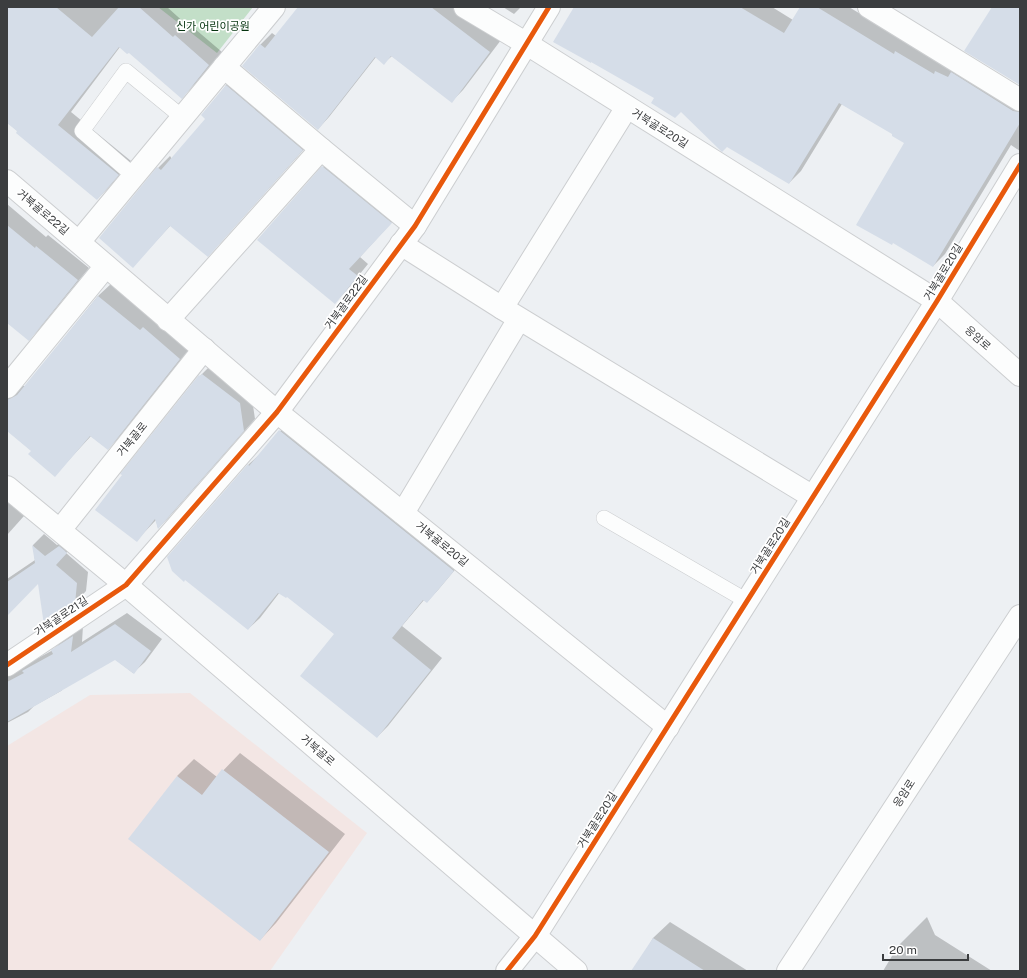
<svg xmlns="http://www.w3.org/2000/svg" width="1027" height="978" viewBox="0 0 1027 978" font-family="'Public Sans','Noto Sans KR',sans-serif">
<rect width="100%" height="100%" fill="#edf0f3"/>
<!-- education -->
<polygon fill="#f3e6e4" points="190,693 367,833 270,971 7,971 7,746 90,695"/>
<!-- green -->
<polygon fill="#c3dfc8" points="158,7 253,7 217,53"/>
<!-- shadow -->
<g fill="#0003">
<polygon points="7,7 167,7 187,25 188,23 222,52 195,84 182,97 129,51 120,47 71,112 131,161 110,186 97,199 7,122"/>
<polygon points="300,7 454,7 501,40 463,90 452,101 392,56 384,63 376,57 329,117 318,129 260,45 272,33 276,36"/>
<polygon points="503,7 521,7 514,14"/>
<polygon points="575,7 772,7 793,20 801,7 849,7 906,42 1020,95 1020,151 1011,145 945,254 933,266 906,143 894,134 842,104 801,171 789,183 681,110 656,97"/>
<polygon points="238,74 314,138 219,244 171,225 133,266 100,238 158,168 170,156 172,159 206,119 226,85"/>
<polygon points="334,156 402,211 360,257 368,264 346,291 335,302 323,167"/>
<polygon points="7,204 46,237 48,235 89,268 40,328 29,339 7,322"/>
<polygon points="112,283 193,345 121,435 108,449 91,436 55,475 32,451 7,430 7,368 19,386 26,386 98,296"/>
<polygon points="212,364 251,392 255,419 169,517 158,528 156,520 136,541 124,475 122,474 200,376"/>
<polygon points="291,419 464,559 438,590 427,602 424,600 402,626 442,658 388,726 377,737 335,634 287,596 280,592 260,618 248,629 168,557 249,464 260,454"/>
<polygon points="7,501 24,516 7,535"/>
<polygon points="44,534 57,545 72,536 78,541 66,553 88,572 86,591 75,603 38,582 7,614 7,579 35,560 33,545"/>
<polygon points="127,613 162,639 145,662 133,673 115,659 66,686 61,691 34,706 28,712 7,723 7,675 53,650 64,639 83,626 82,642"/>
<polygon points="240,753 345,834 276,923 260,940 177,776 194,759 217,777"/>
<polygon points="927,917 935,935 992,971 883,971 898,946"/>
<polygon points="670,922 748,971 635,971 653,938"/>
</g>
<!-- building -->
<g fill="#d5dde8">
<polygon points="7,7 56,7 92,37 119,7 139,7 173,37 175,35 209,65 182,99 129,53 127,54 119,47 58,125 119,175 97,200 16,133 17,131 7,123"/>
<polygon points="298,7 431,7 490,52 452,103 391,56 384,65 375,57 318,130 242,66 260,44 265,48"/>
<polygon points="574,7 740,7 784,33 800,7 817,7 894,54 895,51 934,74 935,71 948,77 951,72 1013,111 1020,112 1020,123 933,267 893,243 892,245 856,225 904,143 892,136 892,134 839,103 789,184 727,147 722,152 681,112 675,118 651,103 654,98 591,62 591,63 553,42"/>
<polygon points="992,7 1020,7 1020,85 964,51"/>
<polygon points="226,85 303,150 208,257 170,226 133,268 99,238 157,167 161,170 205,119 201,115"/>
<polygon points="322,166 392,223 349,269 358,276 335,304 257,240"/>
<polygon points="7,225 35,248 36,246 78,280 29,341 7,323"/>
<polygon points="98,296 140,330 143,327 180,359 108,450 90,436 55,477 28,454 31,451 7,431 7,400 17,395"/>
<polygon points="202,374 240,403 244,431 158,529 155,519 137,542 95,510 122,475 120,474 199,375 200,376"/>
<polygon points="279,430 454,571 427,603 423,600 392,638 431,670 377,738 300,676 334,634 287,597 286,598 278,593 248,630 185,580 184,582 172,571 167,557 248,464 249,466"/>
<polygon points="32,545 45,556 59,546 64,550 67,553 56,565 77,583 75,604 44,625 38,584 7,616 7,582 35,563"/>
<polygon points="115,624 151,651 134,674 115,660 7,722 7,682 24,673 22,671 53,654 51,650 73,636 71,652"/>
<polygon points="222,769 329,852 260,941 128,839 177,776 202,795"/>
<polygon points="653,938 705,971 631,971"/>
</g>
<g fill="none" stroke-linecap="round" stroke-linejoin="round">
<!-- lane casing -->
<g stroke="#ccced0" stroke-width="16">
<g id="lane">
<polyline points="134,176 82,131 126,71 182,117"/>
<polyline points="604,518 747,601"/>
</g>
</g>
<!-- street casing -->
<g stroke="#ccced0" stroke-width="24">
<g id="street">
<polyline points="465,7 527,44 937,301 1020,375"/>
<polyline points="869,7 1020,100"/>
<polyline points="224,67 321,149 415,226"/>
<polyline points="7,181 277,412 668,727"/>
<polyline points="79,242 274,7"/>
<polyline points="401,244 502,308 813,497"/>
<polyline points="502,308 627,107"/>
<polyline points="168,320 321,149"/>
<polyline points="7,387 106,266"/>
<polyline points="403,513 519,319"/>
<polyline points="60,530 204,349"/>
<polyline points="7,665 126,585 277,412 415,226 549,7"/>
<polyline points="507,971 535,936 937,301 1020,165"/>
</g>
</g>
<!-- secondary casing -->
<g stroke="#ccced0" stroke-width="24">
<g id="secondary">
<polyline points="7,487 126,585 576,971"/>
<polyline points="788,971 1020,616"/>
</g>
</g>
<!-- lane -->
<use href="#lane" stroke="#fcfdfd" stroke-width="15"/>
<!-- street -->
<use href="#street" stroke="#fcfdfd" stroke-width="22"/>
<!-- secondary -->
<use href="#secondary" stroke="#fcfdfd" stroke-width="22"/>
<!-- cycleway casing -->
<g stroke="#fff" stroke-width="8">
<g id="cycleway">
<polyline points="7,665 126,585 277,412 415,226 549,7"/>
<polyline points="507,971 535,936 937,301 1020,165"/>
</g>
</g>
<!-- cycleway -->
<use href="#cycleway" stroke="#e8590c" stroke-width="5"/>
</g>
<g text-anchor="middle" stroke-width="3.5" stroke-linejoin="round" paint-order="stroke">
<!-- park labels -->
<g font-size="11" fill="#063410" stroke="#fff">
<text x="213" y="30">신가 어린이공원</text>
</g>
<!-- street labels -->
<g font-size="11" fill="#3b3d3f" stroke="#fff">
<text transform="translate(660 128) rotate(32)" y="4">거북골로20길</text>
<text transform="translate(43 212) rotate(40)" y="4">거북골로22길</text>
<text transform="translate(943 272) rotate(-59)" y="4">거북골로20길</text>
<text transform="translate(346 302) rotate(-54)" y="4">거북골로22길</text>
<text transform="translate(978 338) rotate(42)" y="4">응암로</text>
<text transform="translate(132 439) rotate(-51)" y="4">거북골로</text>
<text transform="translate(442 544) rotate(39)" y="4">거북골로20길</text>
<text transform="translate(770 546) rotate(-58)" y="4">거북골로20길</text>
<text transform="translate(61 616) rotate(-34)" y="4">거북골로21길</text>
<text transform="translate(318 750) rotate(41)" y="4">거북골로</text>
<text transform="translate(904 793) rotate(-57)" y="4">응암로</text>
<text transform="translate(597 820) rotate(-58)" y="4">거북골로20길</text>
</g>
</g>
<!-- border -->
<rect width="1027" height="978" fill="none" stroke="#3b3d3f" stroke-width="16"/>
<!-- scale -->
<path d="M883 954v6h85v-6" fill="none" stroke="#3b3d3f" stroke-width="2"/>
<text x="889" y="954" font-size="12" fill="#3b3d3f" stroke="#ffffff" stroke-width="3" paint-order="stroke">20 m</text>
</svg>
